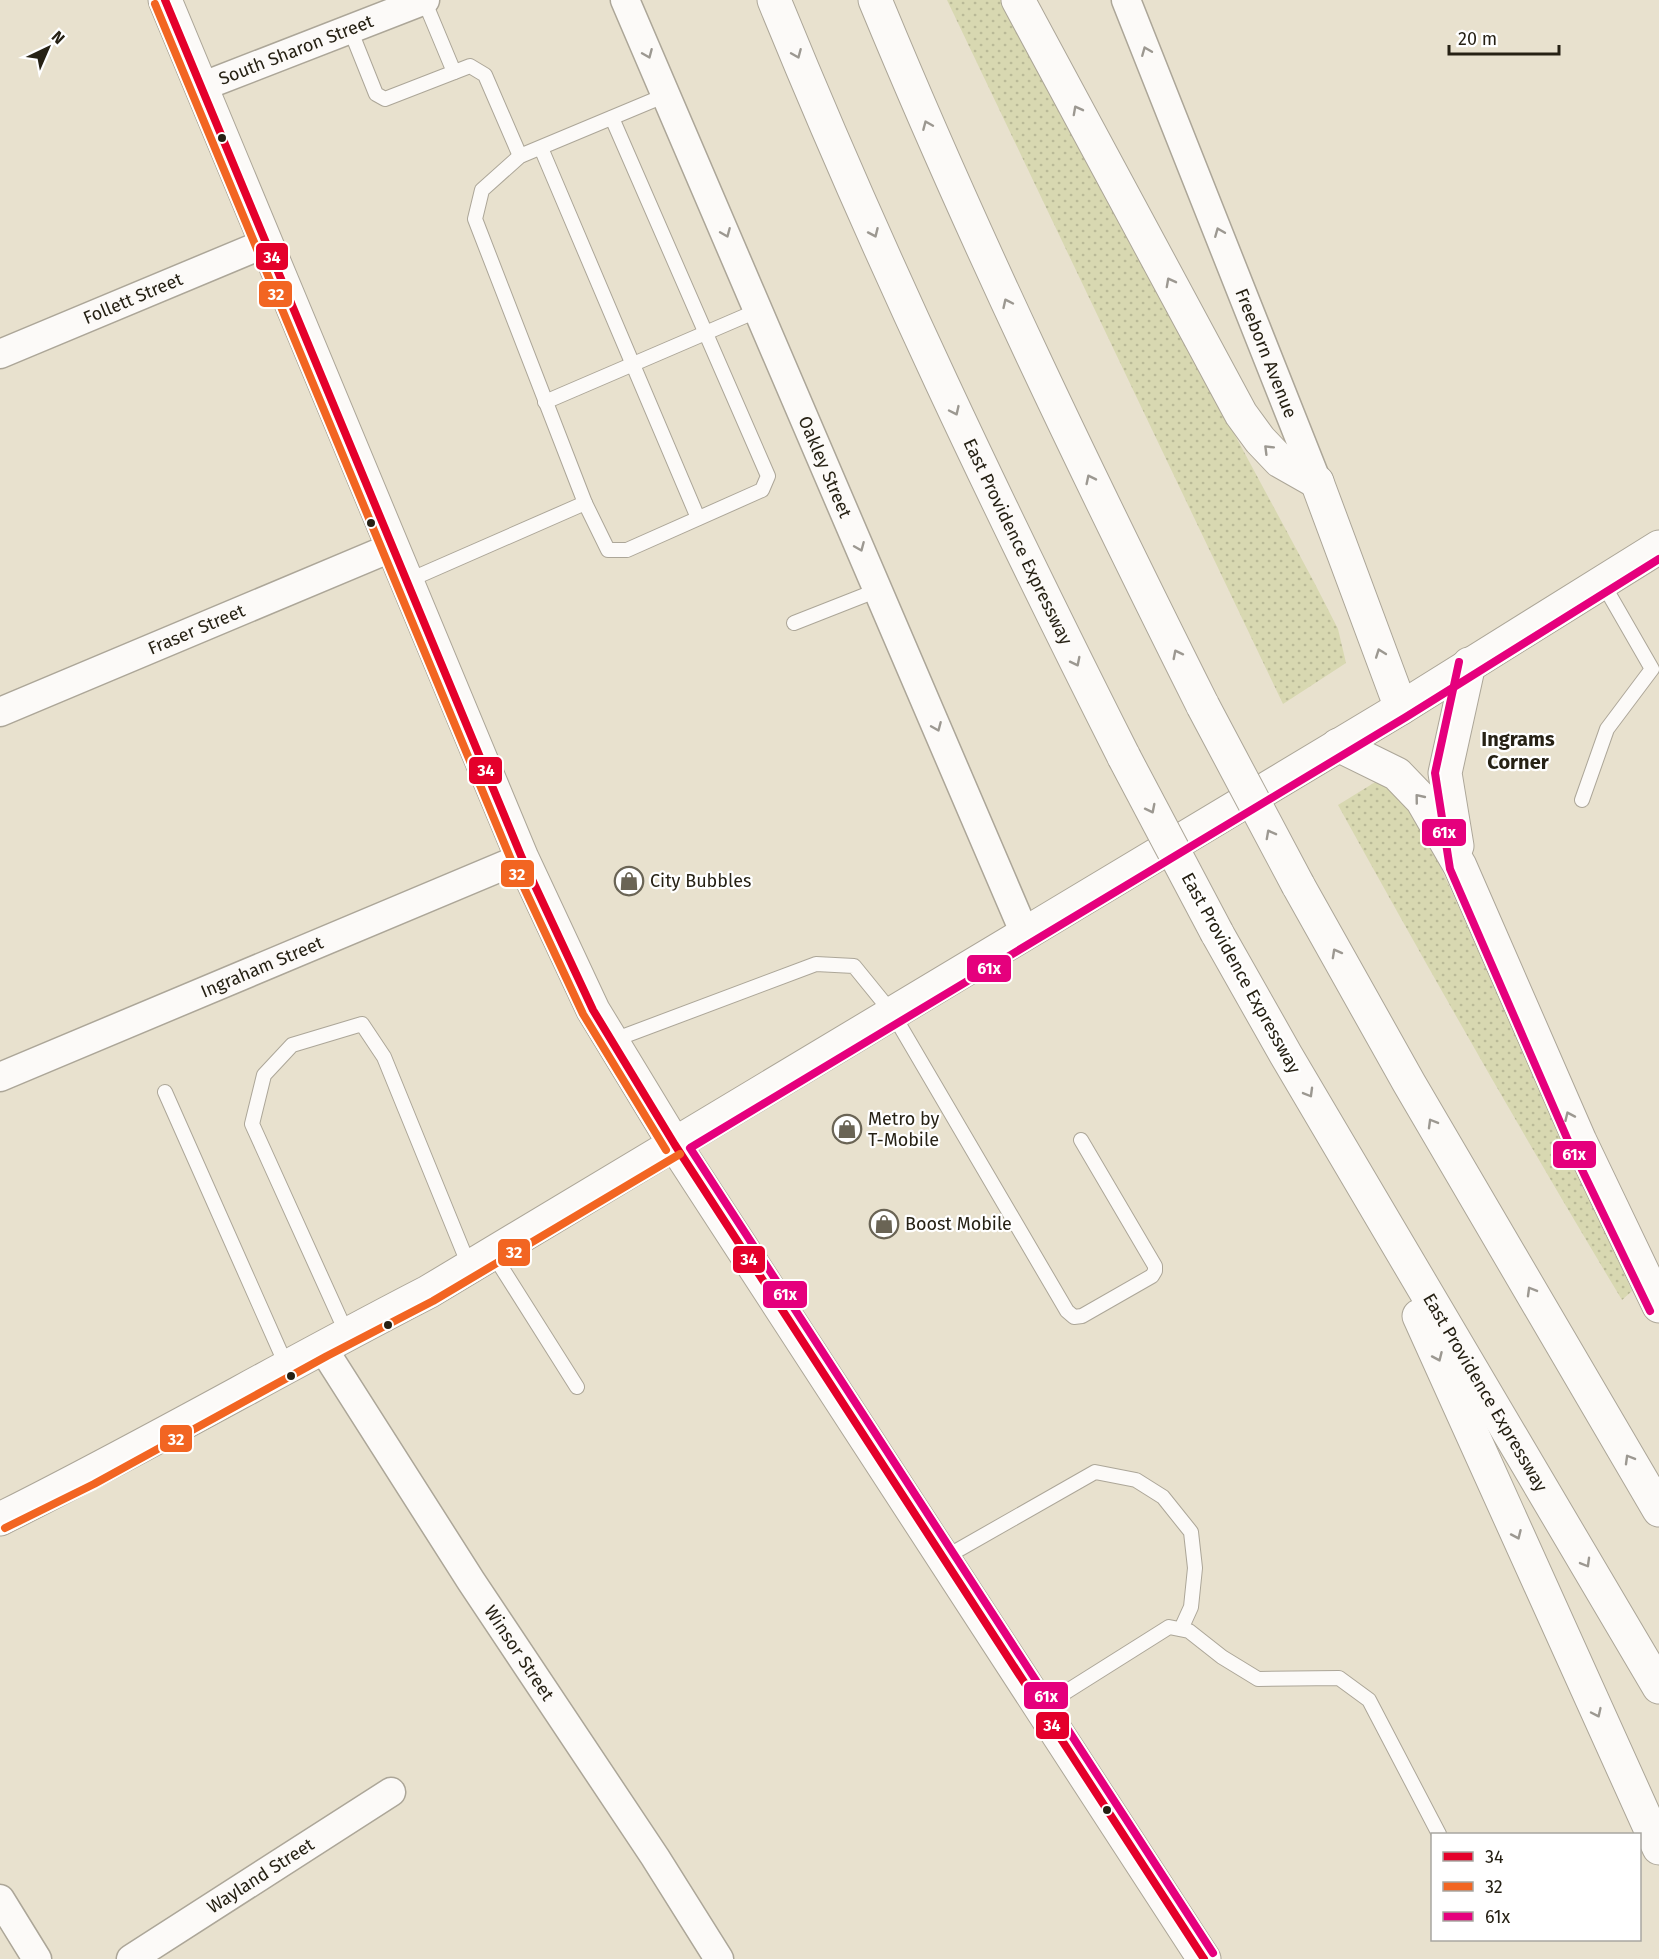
<svg xmlns="http://www.w3.org/2000/svg" width="1659" height="1959" viewBox="0 0 1659 1959" font-family="'Fira Sans',sans-serif">
<defs>
<pattern id="grass-dots" width="8" height="8" patternUnits="userSpaceOnUse" patternTransform="scale(1.5)"><rect width="8" height="8" fill="#d8d8b1"/><path d="M2 2h.1M6 6h.1" fill="none" stroke="#b9b997" stroke-width="1.8" stroke-linecap="round"/></pattern>
</defs>
<rect width="100%" height="100%" fill="#e8e1ce"/>
<!-- grass -->
<g fill="url(#grass-dots)">
<polygon points="947,0 1001,0 1314,582 1338,629 1346,663 1283,704"/>
<path d="M1377,781L1393,791L1422,826L1632,1291L1622,1300C1524,1137 1430,972 1338,805Z"/>
</g>
<g fill="none" stroke-linecap="round" stroke-linejoin="round">
<!-- lane casing -->
<g stroke="#aca698" stroke-width="16">
<g id="lane">
<polyline points="424,0 454,72"/>
<polyline points="350,29 376,94 385,99 470,66 485,75 520,156"/>
<polyline points="541,148 698,518"/>
<polyline points="545,402 759,310"/>
<polyline points="585,503 608,550 627,550 762,490 768,476 612,118"/>
<polyline points="407,581 585,503 475,219 482,190 520,156 666,95"/>
<polyline points="794,623 878,590"/>
<polyline points="1582,800 1607,729 1652,669 1602,582"/>
<polyline points="611,1041 816,964 854,966 893,1014 1067,1311 1074,1317 1082,1316 1152,1276 1155,1271 1155,1266 1081,1140"/>
<polyline points="165,1092 287,1367"/>
<polyline points="493,1254 577,1387"/>
<polyline points="347,1334 252,1124 264,1075 292,1045 362,1024 384,1057 470,1268"/>
<polyline points="944,1558 1095,1472 1136,1480 1163,1497 1191,1532 1195,1568 1191,1607 1181,1629"/>
<polyline points="1042,1707 1169,1627 1189,1631 1222,1657 1258,1679 1339,1678 1369,1700 1439,1834"/>
</g>
</g>
<!-- street casing -->
<g stroke="#aca698" stroke-width="31">
<g id="street">
<path id="s1" d="M625,0L1025,934"/>
<path id="s2" d="M1126,0L1317,482"/>
<path id="s3" d="M201,87L425,0"/>
<path id="s4" d="M0,354L266,243"/>
<path id="s5" d="M0,712L393,547"/>
<path id="s6" d="M0,1077L522,858"/>
<path id="s7" d="M322,1347L471,1581L655,1857L719,1959"/>
<polyline points="0,1899 37,1959"/>
<path id="s8" d="M131,1959L391,1792"/>
</g>
</g>
<!-- secondary casing -->
<g stroke="#aca698" stroke-width="35">
<g id="secondary">
<polyline points="165,0 522,858 593,1010 675,1145 1204,1959"/>
<polyline points="1317,482 1401,708"/>
<path d="M0,1519C145,1447 284,1366 428,1292L1401,708L1659,547"/>
</g>
</g>
<!-- highway casing -->
<g stroke="#aca698" stroke-width="35">
<g id="highway">
<path id="s9" d="M774,0C879,258 999,509 1124,757"/>
<path d="M875,0C974,240 1087,474 1203,706"/>
<polyline points="1018,0 1241,414 1260,440 1280,461 1317,482"/>
<polyline points="1338,745 1397,774 1422,800 1460,866 1580,1141 1659,1306"/>
<polyline points="1457,846 1445,773 1469,664"/>
<polyline points="1298,885 1409,1083 1659,1510"/>
<path id="s10" d="M1217,933L1286,1055L1659,1687"/>
<polyline points="1419,1316 1659,1848"/>
</g>
</g>
<!-- lane -->
<use href="#lane" stroke="#fcfaf8" stroke-width="14"/>
<!-- street -->
<use href="#street" stroke="#fcfaf8" stroke-width="28"/>
<!-- secondary -->
<use href="#secondary" stroke="#fcfaf8" stroke-width="33"/>
<!-- highway -->
<use href="#highway" stroke="#fcfaf8" stroke-width="33"/>
<!-- highway-bridge casing -->
<g stroke="#aca698" stroke-width="35" stroke-linecap="butt">
<g id="highway-bridge">
<polyline points="1203,706 1298,885"/>
<polyline points="1124,757 1217,933"/>
</g>
</g>
<!-- highway-bridge -->
<use href="#highway-bridge" stroke="#fcfaf8" stroke-width="33"/>
<!-- bus-1 casing -->
<g stroke="#fff" stroke-width="12">
<polyline id="bus-1" points="165,0 522,858 593,1010 675,1145 1204,1959"/>
</g>
<!-- bus-2 casing -->
<g stroke="#fff" stroke-width="12">
<g id="bus-2">
<polyline points="155,4 512,862 583,1014 666,1150"/>
<polyline points="5,1528 94,1484 327,1356 433,1301 680,1154"/>
</g>
</g>
<!-- bus-3 casing -->
<g stroke="#fff" stroke-width="12">
<g id="bus-3">
<polyline points="1459,662 1435,773 1450,869 1570,1145 1650,1311"/>
<polyline points="1213,1953 690,1148 1406,717 1659,559"/>
</g>
</g>
<!-- bus-1 -->
<use href="#bus-1" stroke="#e4002b" stroke-width="8"/>
<!-- bus-2 -->
<use href="#bus-2" stroke="#f26522" stroke-width="8"/>
<!-- bus-3 -->
<use href="#bus-3" stroke="#e5007d" stroke-width="8"/>
</g>
<!-- one-way arrows -->
<defs><path id="oneway-chevron" d="M-2-3.5L2.5 0L-2 3.5" fill="none" stroke-width="1.6" stroke-linecap="round" stroke-linejoin="round" transform="scale(1.5)"/></defs>
<g stroke="#9c9891">
<use href="#oneway-chevron" transform="translate(1146 51) rotate(-112)"/>
<use href="#oneway-chevron" transform="translate(648 54) rotate(67)"/>
<use href="#oneway-chevron" transform="translate(797 54) rotate(67)"/>
<use href="#oneway-chevron" transform="translate(1077 110) rotate(-118)"/>
<use href="#oneway-chevron" transform="translate(927 125) rotate(-113)"/>
<use href="#oneway-chevron" transform="translate(1219 232) rotate(-112)"/>
<use href="#oneway-chevron" transform="translate(726 233) rotate(67)"/>
<use href="#oneway-chevron" transform="translate(874 233) rotate(66)"/>
<use href="#oneway-chevron" transform="translate(1170 282) rotate(-118)"/>
<use href="#oneway-chevron" transform="translate(1007 303) rotate(-115)"/>
<use href="#oneway-chevron" transform="translate(955 411) rotate(65)"/>
<use href="#oneway-chevron" transform="translate(1268 449) rotate(-135)"/>
<use href="#oneway-chevron" transform="translate(1090 479) rotate(-116)"/>
<use href="#oneway-chevron" transform="translate(860 547) rotate(67)"/>
<use href="#oneway-chevron" transform="translate(1380 653) rotate(-110)"/>
<use href="#oneway-chevron" transform="translate(1177 654) rotate(-117)"/>
<use href="#oneway-chevron" transform="translate(1076 662) rotate(63)"/>
<use href="#oneway-chevron" transform="translate(937 727) rotate(67)"/>
<use href="#oneway-chevron" transform="translate(1419 798) rotate(-129)"/>
<use href="#oneway-chevron" transform="translate(1151 809) rotate(63)"/>
<use href="#oneway-chevron" transform="translate(1270 834) rotate(-118)"/>
<use href="#oneway-chevron" transform="translate(1336 953) rotate(-119)"/>
<use href="#oneway-chevron" transform="translate(1309 1093) rotate(60)"/>
<use href="#oneway-chevron" transform="translate(1569 1116) rotate(-114)"/>
<use href="#oneway-chevron" transform="translate(1432 1123) rotate(-120)"/>
<use href="#oneway-chevron" transform="translate(1531 1291) rotate(-120)"/>
<use href="#oneway-chevron" transform="translate(1438 1357) rotate(66)"/>
<use href="#oneway-chevron" transform="translate(1629 1459) rotate(-120)"/>
<use href="#oneway-chevron" transform="translate(1517 1535) rotate(66)"/>
<use href="#oneway-chevron" transform="translate(1586 1563) rotate(60)"/>
<use href="#oneway-chevron" transform="translate(1597 1713) rotate(65)"/>
</g>
<!-- icons -->
<defs>
<g id="shop-ring" transform="scale(1.5)"><circle r="9.5" fill="#fff" stroke="#6a6455" stroke-width="1.5"/><path d="M-5-2.5h2.3a2.7 3.5 0 0 1 5.4 0H5L5.5 6h-11ZM-1.5-2.5h3a1.5 2.3 0 0 0-3 0Z" fill="#6a6455"/></g>
</defs>
<g fill-rule="evenodd">
<use href="#shop-ring" x="629" y="881"/>
<use href="#shop-ring" x="847" y="1129"/>
<use href="#shop-ring" x="884" y="1224"/>
</g>
<!-- markers -->
<g fill="#262114" stroke="#fff" stroke-width="2">
<circle cx="222" cy="138" r="5"/>
<circle cx="371" cy="523" r="5"/>
<circle cx="388" cy="1325" r="5"/>
<circle cx="291" cy="1376" r="5"/>
<circle cx="1107" cy="1810" r="5"/>
</g>
<g text-anchor="middle" stroke-width="4.5" stroke-linejoin="round" paint-order="stroke">
<!-- street labels -->
<g font-size="18" fill="#262114" stroke="#fff">
<text dy="6" stroke="none"><textPath href="#s3" startOffset="102">South Sharon Street</textPath></text>
<text dy="6" stroke="none"><textPath href="#s4" startOffset="144">Follett Street</textPath></text>
<text dy="6" stroke="none"><textPath href="#s2" startOffset="380">Freeborn Avenue</textPath></text>
<text dy="6" stroke="none"><textPath href="#s1" startOffset="508">Oakley Street</textPath></text>
<text dy="6" stroke="none"><textPath href="#s9" startOffset="594">East Providence Expressway</textPath></text>
<text dy="6" stroke="none"><textPath href="#s5" startOffset="213">Fraser Street</textPath></text>
<text dy="6" stroke="none"><textPath href="#s6" startOffset="284">Ingraham Street</textPath></text>
<text transform="translate(1241 973) rotate(61)" y="6">East Providence Expressway</text>
<text dy="6" stroke="none"><textPath href="#s10" startOffset="532">East Providence Expressway</textPath></text>
<text dy="6" stroke="none"><textPath href="#s7" startOffset="364">Winsor Street</textPath></text>
<text dy="6" stroke="none"><textPath href="#s8" startOffset="154">Wayland Street</textPath></text>
</g>
<!-- poi labels -->
<g font-size="18" fill="#262114" stroke="#fff" text-anchor="start">
<text x="650" y="887">City Bubbles</text>
<text x="868" y="1125">Metro by<tspan x="868" dy="21">T-Mobile</tspan></text>
<text x="905" y="1230">Boost Mobile</text>
</g>
<!-- neighbourhood labels -->
<g font-size="20" font-weight="bold" fill="#262114" stroke="#fff">
<text x="1518" y="746">Ingrams<tspan x="1518" dy="23">Corner</tspan></text>
</g>
</g>
<g stroke="#fff" stroke-width="2">
<rect x="255" y="242" width="34" height="29" rx="6" fill="#e4002b"/>
<rect x="258" y="280" width="35" height="28" rx="6" fill="#f26522"/>
<rect x="468" y="756" width="35" height="29" rx="6" fill="#e4002b"/>
<rect x="1421" y="818" width="46" height="29" rx="6" fill="#e5007d"/>
<rect x="500" y="859" width="35" height="29" rx="6" fill="#f26522"/>
<rect x="966" y="954" width="46" height="29" rx="6" fill="#e5007d"/>
<rect x="1552" y="1140" width="45" height="29" rx="6" fill="#e5007d"/>
<rect x="497" y="1238" width="34" height="29" rx="6" fill="#f26522"/>
<rect x="732" y="1245" width="34" height="29" rx="6" fill="#e4002b"/>
<rect x="762" y="1280" width="46" height="29" rx="6" fill="#e5007d"/>
<rect x="159" y="1424" width="34" height="29" rx="6" fill="#f26522"/>
<rect x="1023" y="1681" width="46" height="29" rx="6" fill="#e5007d"/>
<rect x="1035" y="1711" width="35" height="29" rx="6" fill="#e4002b"/>
</g>
<g font-size="16" text-anchor="middle" font-weight="bold" fill="#fff">
<text x="272" y="263">34</text>
<text x="276" y="300">32</text>
<text x="486" y="776">34</text>
<text x="1444" y="838">61x</text>
<text x="517" y="880">32</text>
<text x="989" y="974">61x</text>
<text x="1574" y="1160">61x</text>
<text x="514" y="1258">32</text>
<text x="749" y="1265">34</text>
<text x="785" y="1300">61x</text>
<text x="176" y="1445">32</text>
<text x="1046" y="1702">61x</text>
<text x="1052" y="1731">34</text>
</g>
<!-- legend -->
<rect x="1431" y="1833" width="210" height="108" fill="#ffffff" stroke="#a8a6a1" stroke-width="1.5"/>
<rect x="1443" y="1852" width="30" height="9" fill="#e4002b" stroke="#a8a6a1" stroke-width="1.5"/>
<text x="1485" y="1863" font-size="18" fill="#262114">34</text>
<rect x="1443" y="1882" width="30" height="9" fill="#f26522" stroke="#a8a6a1" stroke-width="1.5"/>
<text x="1485" y="1893" font-size="18" fill="#262114">32</text>
<rect x="1443" y="1912" width="30" height="9" fill="#e5007d" stroke="#a8a6a1" stroke-width="1.5"/>
<text x="1485" y="1923" font-size="18" fill="#262114">61x</text>
<!-- north arrow -->
<g transform="translate(48 48) rotate(44)" stroke="#ffffff" stroke-width="4.5" paint-order="stroke">
<path d="M0-4.5L10 22L0 15L-10 22Z" fill="#262114"/>
<text y="-9" font-size="16" font-weight="bold" text-anchor="middle" fill="#262114">N</text>
</g>
<!-- scale -->
<path d="M1449 45v9h110v-9" fill="none" stroke="#262114" stroke-width="3"/>
<text x="1458" y="45" font-size="18" fill="#262114" stroke="#ffffff" stroke-width="4.5" paint-order="stroke">20 m</text>
</svg>
